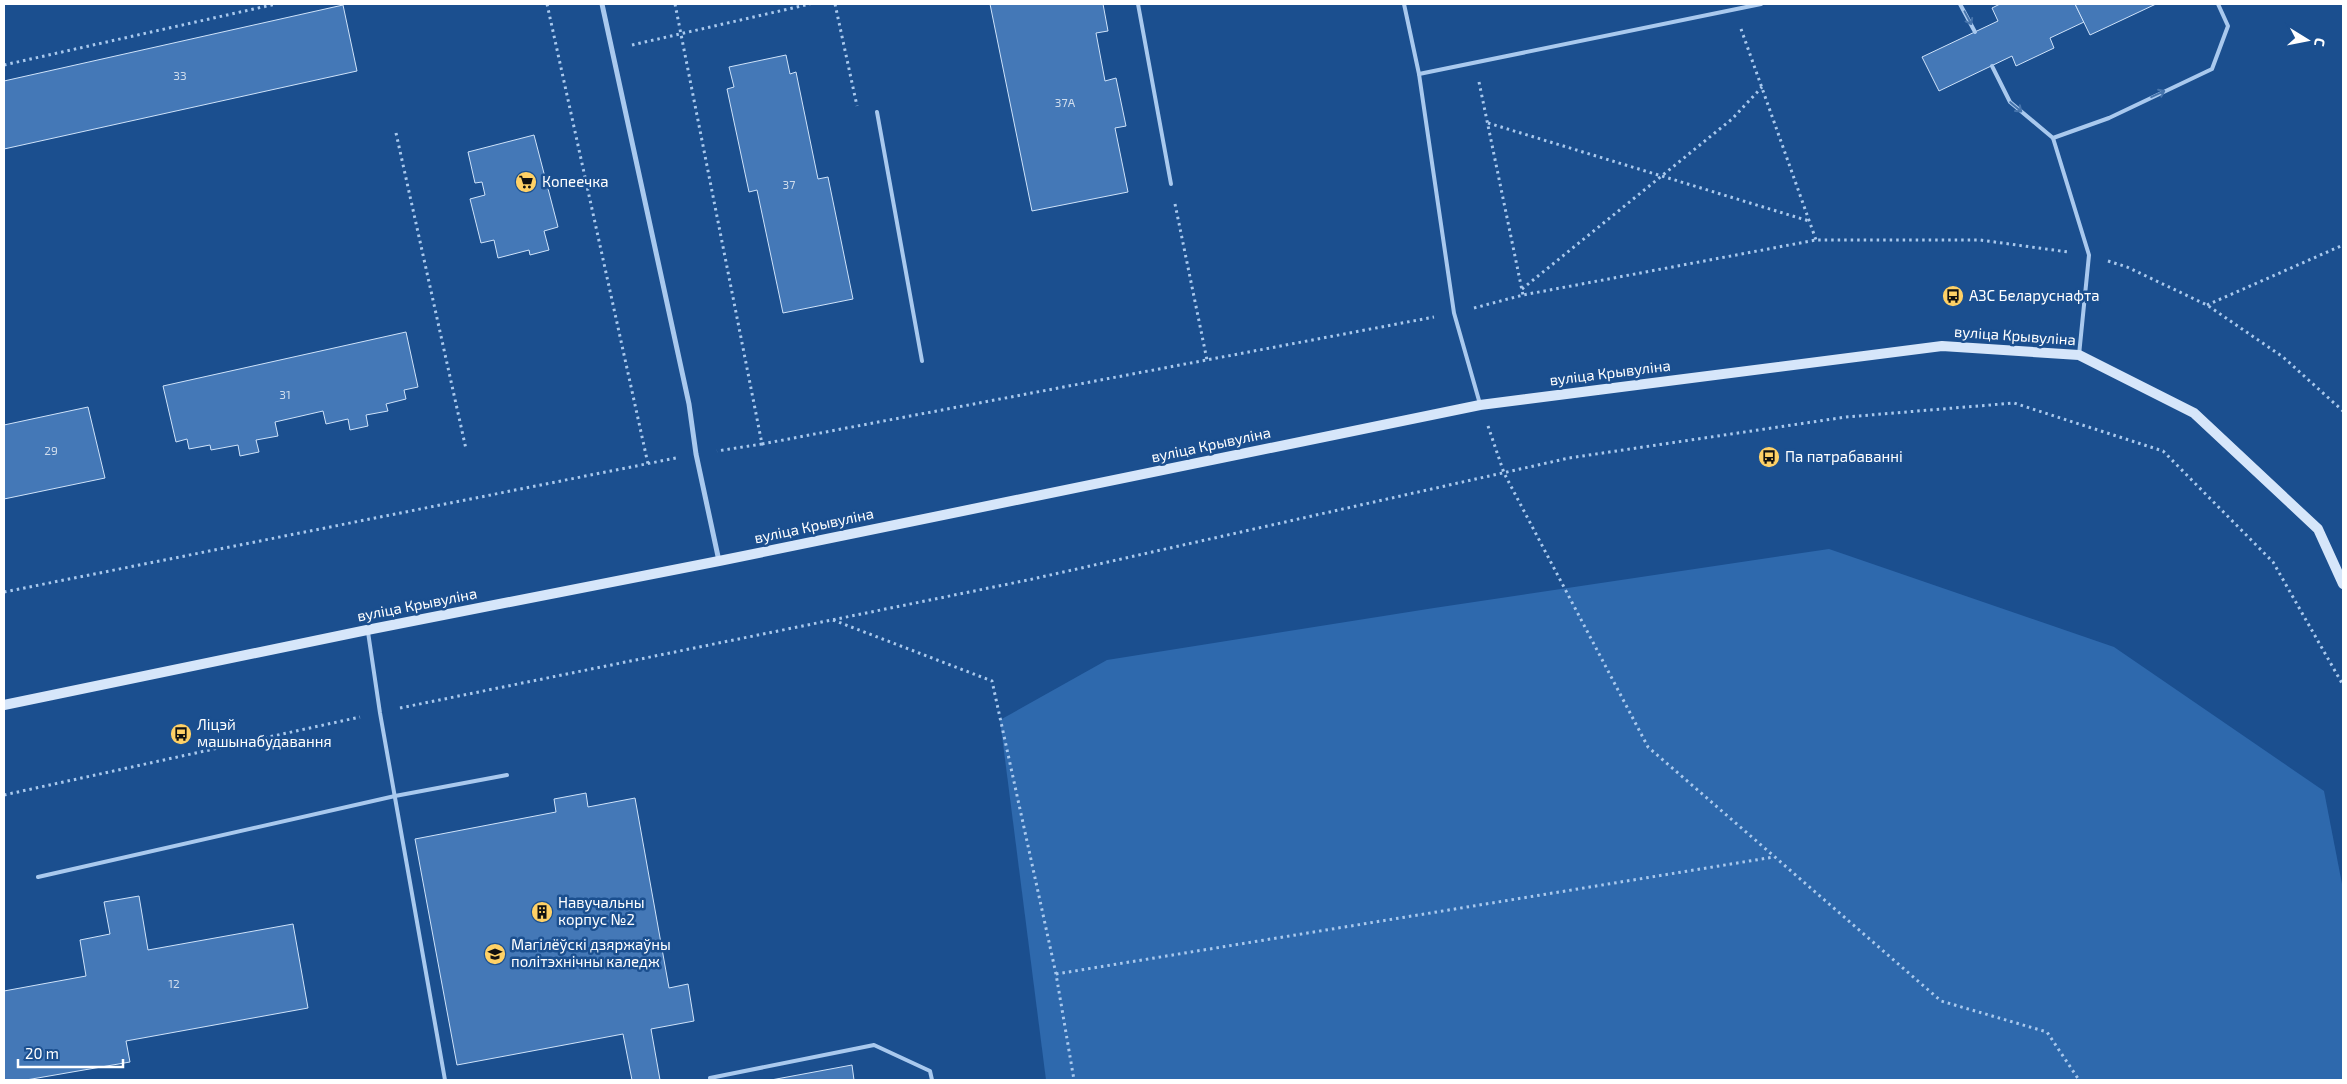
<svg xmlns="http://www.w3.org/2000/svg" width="2347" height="1084" viewBox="0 0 2347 1084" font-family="'Exo 2',sans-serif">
<rect width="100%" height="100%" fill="#1b4f8f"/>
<!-- green -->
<polygon fill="#2e69ad" points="1829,549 2114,647 2324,791 2343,889 2343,1080 1046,1080 1000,720 1107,660 1434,608"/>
<!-- building -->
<g fill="#4478b7" stroke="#cfe3fa">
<polygon points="990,4 1103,4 1108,31 1096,33 1105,81 1116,78 1126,126 1115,128 1128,192 1032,211"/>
<polygon points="2000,4 2075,4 2084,22 2050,38 2054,48 2016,66 2012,56 1939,91 1922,57 1998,21 1992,8"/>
<polygon points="2075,4 2156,4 2090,35"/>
<polygon points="343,5 357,71 4,149 4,81"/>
<polygon points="786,55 790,74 796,72 818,179 828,177 853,299 783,313 757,190 749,192 727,89 734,87 729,67"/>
<polygon points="534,135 558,227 544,231 549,250 530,255 529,250 498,258 494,240 481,243 470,199 485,195 482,182 475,183 468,152"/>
<polygon points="406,332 418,387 404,390 406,399 386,404 388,411 366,415 368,426 350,430 348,419 326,424 323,411 275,422 278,436 256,440 259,452 240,456 238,445 211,450 210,445 189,449 187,439 176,442 163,386"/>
<polygon points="88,407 105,478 4,499 4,425"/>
<polygon points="586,793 588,807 635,798 669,988 688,984 694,1021 651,1029 660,1080 632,1080 623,1034 457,1065 415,839 556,812 554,799"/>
<polygon points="139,896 148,950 293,924 308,1008 126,1041 130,1062 26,1080 4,1080 4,991 86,976 80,940 110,934 104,902"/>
<polygon points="852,1065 854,1080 771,1080"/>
</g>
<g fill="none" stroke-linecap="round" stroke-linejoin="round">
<!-- path -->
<g stroke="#a9c9ee" stroke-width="3" stroke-dasharray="2.5 4" stroke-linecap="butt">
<polyline points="547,4 648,464"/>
<polyline points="675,4 762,444 717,451"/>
<polyline points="835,4 857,106"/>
<polyline points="1741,29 1816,240"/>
<polyline points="632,45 810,4"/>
<polyline points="4,65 276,4"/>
<polyline points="1479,82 1523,295"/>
<polyline points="1488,123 1809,221"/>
<polyline points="396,133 466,449"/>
<polyline points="1175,204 1207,360"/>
<polyline points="2108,261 2127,267 2207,305 2283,357 2343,411"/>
<polyline points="1522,289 1732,119 1762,87"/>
<polyline points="2207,305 2343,245"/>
<polyline points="1474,308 1523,295 1816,240 1980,240 2068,252"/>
<polyline points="1488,426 1504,473 1648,747 1941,1001 2047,1032 2079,1080"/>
<polyline points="762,444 1434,317"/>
<polyline points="4,592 676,458"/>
<polyline points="833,620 992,681 1056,974 1074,1080"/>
<polyline points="400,708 1028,580 1569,458 1846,417 2014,403 2163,451 2273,562 2343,685"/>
<polyline points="4,795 360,717"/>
<polyline points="1056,974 1774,857"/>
</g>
<!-- lane -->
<g stroke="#a9c9ee" stroke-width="4">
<polyline points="1138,4 1171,184"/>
<polyline points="1404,4 1419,74 1454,313 1480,404"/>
<polyline points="1960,4 1975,32"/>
<polyline points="1992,66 2010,102 2053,138 2109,118 2212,69 2228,26 2218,4"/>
<polyline points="1419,74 1761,4"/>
<polyline points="877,112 922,361"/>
<polyline points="2053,138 2089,255 2079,355"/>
<polyline points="368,632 380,713 445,1080"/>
<polyline points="38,877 395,796 507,775"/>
<polyline points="710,1078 874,1045 930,1071 932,1080"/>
</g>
<!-- street -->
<polyline stroke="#a9c9ee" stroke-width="5" points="602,4 689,404 696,454 719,561"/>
<!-- secondary -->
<polyline stroke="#d6e6fa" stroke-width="10" points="4,705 367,630 719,561 1480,405 1942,346 2079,355 2194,413 2318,529 2343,584"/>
</g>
<!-- one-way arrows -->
<defs><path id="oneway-shaft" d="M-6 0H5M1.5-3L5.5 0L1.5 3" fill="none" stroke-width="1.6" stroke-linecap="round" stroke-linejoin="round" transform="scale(1.25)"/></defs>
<g stroke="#4674ac">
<use href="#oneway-shaft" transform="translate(1968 18) rotate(62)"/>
<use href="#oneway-shaft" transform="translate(2158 94) rotate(-25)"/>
<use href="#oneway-shaft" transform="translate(2016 107) rotate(40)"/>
</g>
<!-- icons -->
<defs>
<g id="supermarket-disc" transform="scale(1.125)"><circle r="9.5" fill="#ffd166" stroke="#1b4f8f"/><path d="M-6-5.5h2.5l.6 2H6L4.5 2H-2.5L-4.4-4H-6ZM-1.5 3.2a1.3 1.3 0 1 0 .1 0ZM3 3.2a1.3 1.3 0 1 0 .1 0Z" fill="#111"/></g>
<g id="bus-disc" transform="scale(1.125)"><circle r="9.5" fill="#ffd166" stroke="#1b4f8f"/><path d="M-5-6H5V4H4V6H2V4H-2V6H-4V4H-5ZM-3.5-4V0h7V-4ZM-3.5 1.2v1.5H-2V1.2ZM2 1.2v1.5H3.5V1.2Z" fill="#111"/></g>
<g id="building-disc" transform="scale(1.125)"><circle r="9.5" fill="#ffd166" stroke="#1b4f8f"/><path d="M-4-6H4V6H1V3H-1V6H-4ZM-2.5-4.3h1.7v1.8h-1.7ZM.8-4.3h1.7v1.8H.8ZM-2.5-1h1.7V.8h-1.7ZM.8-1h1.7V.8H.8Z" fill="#111"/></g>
<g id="university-disc" transform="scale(1.125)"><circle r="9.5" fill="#ffd166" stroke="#1b4f8f"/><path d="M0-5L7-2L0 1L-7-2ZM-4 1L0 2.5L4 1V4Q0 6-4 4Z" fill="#111"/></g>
</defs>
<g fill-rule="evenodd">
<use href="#supermarket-disc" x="526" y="182"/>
<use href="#bus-disc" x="1953" y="296"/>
<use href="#bus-disc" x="1769" y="457"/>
<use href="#bus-disc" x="181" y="734"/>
<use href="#building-disc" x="542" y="912"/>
<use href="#university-disc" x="495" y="954"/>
</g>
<g text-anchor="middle" stroke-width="5" stroke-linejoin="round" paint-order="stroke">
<!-- number labels -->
<g font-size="12" fill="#d0dded">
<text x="180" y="80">33</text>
<text x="1065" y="107">37А</text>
<text x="789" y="189">37</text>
<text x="285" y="399">31</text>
<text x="51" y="455">29</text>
<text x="174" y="988">12</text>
</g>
<!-- poi labels -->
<g font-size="15" fill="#fff" stroke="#1b4f8f" text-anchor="start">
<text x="542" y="187">Копеечка</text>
<text x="1969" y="301">АЗС Беларуснафта</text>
<text x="1785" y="462">Па патрабаванні</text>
<text x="197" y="730">Ліцэй<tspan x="197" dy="17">машынабудавання</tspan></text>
<text x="558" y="908">Навучальны<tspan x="558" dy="17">корпус №2</tspan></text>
<text x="511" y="950">Магілёўскі дзяржаўны<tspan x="511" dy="17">політэхнічны каледж</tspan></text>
</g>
<!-- street labels -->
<g font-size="15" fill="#fff" stroke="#1b4f8f">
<text transform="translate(2015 336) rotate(4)" y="5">вуліца Крывуліна</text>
<text transform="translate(1610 373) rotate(-7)" y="5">вуліца Крывуліна</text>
<text transform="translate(1211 445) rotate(-12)" y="5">вуліца Крывуліна</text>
<text transform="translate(814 526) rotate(-12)" y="5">вуліца Крывуліна</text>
<text transform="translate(417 605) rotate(-11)" y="5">вуліца Крывуліна</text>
</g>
</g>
<!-- border -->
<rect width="2347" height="1084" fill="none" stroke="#ffffff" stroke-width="10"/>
<!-- north arrow -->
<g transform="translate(2307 40) rotate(100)" stroke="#1b4f8f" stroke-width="4" paint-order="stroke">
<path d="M0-4L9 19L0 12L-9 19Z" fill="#ffffff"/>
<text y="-8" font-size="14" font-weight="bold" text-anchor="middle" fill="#ffffff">С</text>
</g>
<!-- scale -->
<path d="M18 1059v8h105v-8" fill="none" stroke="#ffffff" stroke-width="2.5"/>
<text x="25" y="1059" font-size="15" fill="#ffffff" stroke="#1b4f8f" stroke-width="4" paint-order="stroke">20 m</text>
</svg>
